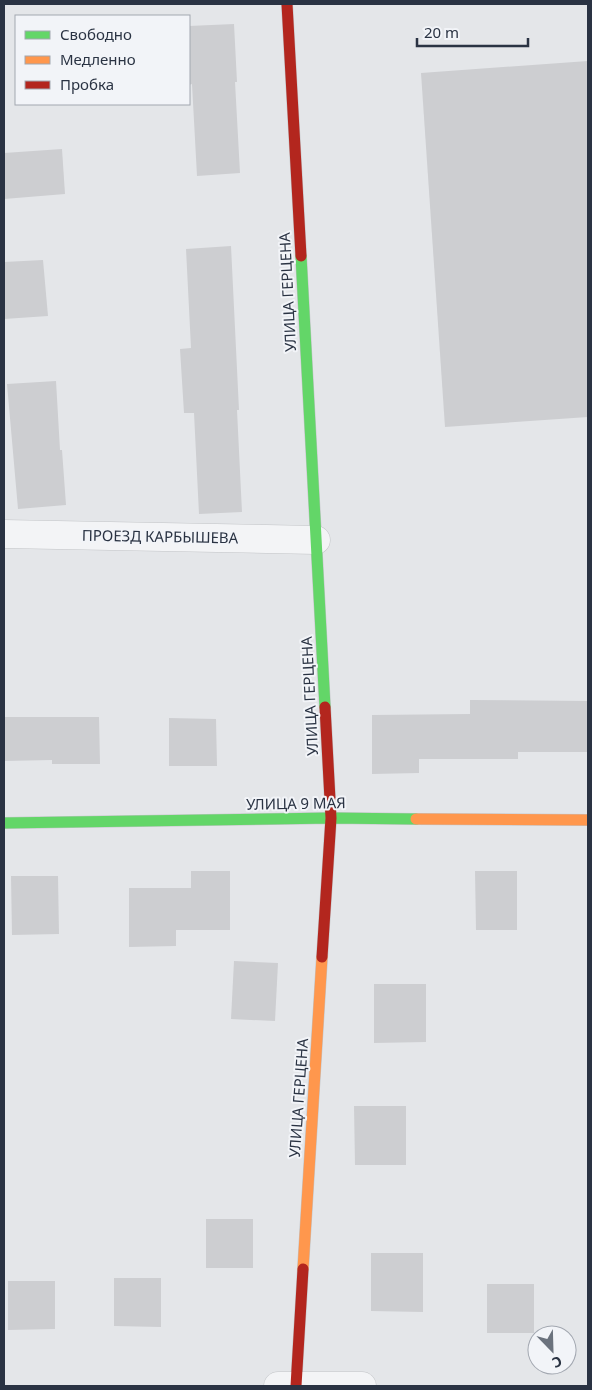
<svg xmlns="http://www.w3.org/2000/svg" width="592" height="1390" viewBox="0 0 592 1390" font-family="'Noto Sans',sans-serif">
<rect width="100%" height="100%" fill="#e4e6e9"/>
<!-- building -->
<g fill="#cdced1">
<polygon points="234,24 237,82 235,82 240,173 197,176 192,84 189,85 189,26"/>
<polygon points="588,61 588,417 445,427 421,73"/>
<polygon points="62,149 65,194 4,199 4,153"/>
<polygon points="231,246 239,410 237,410 242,512 199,514 194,413 184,413 180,349 191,348 186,249"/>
<polygon points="43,260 48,316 4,319 4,262"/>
<polygon points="56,381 60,450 62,450 66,505 18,509 7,384"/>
<polygon points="470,700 588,701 588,752 518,752 518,759 419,759 419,773 372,774 372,715 470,714"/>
<polygon points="4,717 99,717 100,764 52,764 52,760 4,761"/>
<polygon points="169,718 216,719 217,766 169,766"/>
<polygon points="191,871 230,871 230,930 176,930 176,946 129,947 129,888 191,888"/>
<polygon points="475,871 517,871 517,930 476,930"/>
<polygon points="11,876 58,876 59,934 12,935"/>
<polygon points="234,961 278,963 275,1021 231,1019"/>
<polygon points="374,984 426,984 426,1042 374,1043"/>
<polygon points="354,1106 406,1106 406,1165 355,1165"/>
<rect x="206" y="1219" width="47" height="49"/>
<polygon points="371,1253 423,1253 423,1312 371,1311"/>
<polygon points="114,1278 161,1278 161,1327 114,1326"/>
<polygon points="8,1281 55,1281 55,1329 8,1330"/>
<rect x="487" y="1284" width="47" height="49"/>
</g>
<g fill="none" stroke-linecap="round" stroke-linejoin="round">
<!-- street casing -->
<g stroke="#c2c4c7" stroke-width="29">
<g id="street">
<polyline points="4,534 316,540"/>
<polyline points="278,1386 362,1386"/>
</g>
</g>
<!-- fast casing -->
<g stroke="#c2c4c7" stroke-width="12">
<g id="fast">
<polyline points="301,256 325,707"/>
<polyline points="4,823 331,818 416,819"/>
</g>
</g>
<!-- slow casing -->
<g stroke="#c2c4c7" stroke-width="12">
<g id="slow">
<polyline points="416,819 588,820"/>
<polyline points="303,1269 322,957"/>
</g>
</g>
<!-- jam casing -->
<g stroke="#c2c4c7" stroke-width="12">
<g id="jam">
<polyline points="287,4 301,256"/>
<polyline points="322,957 331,818 325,707"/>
<polyline points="296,1386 303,1269"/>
</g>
</g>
<!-- street -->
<use href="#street" stroke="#f3f4f6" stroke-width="28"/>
<!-- fast -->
<use href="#fast" stroke="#63d668" stroke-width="11"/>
<!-- slow -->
<use href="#slow" stroke="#ff974d" stroke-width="11"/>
<!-- jam -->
<use href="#jam" stroke="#b3261e" stroke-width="11"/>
</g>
<g text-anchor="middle" stroke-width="4" stroke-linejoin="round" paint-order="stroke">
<!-- street labels -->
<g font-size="15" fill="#2a3343" stroke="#f2f4f8">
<text transform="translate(288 292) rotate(-93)" y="5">УЛИЦА ГЕРЦЕНА</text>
<text transform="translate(160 537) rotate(1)" y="5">ПРОЕЗД КАРБЫШЕВА</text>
<text transform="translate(310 696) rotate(-93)" y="5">УЛИЦА ГЕРЦЕНА</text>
<text transform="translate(296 804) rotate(-1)" y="5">УЛИЦА 9 МАЯ</text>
<text transform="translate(299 1098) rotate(-86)" y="5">УЛИЦА ГЕРЦЕНА</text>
</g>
</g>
<!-- border -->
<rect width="592" height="1390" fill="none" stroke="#2a3343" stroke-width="10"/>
<!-- legend -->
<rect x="15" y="15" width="175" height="90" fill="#f2f4f8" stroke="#a2a7b0"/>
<rect x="25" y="31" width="25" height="8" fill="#63d668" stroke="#a2a7b0"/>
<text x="60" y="40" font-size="15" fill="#2a3343">Свободно</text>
<rect x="25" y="56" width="25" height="8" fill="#ff974d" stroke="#a2a7b0"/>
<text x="60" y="65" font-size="15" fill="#2a3343">Медленно</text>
<rect x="25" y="81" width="25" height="8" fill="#b3261e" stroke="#a2a7b0"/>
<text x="60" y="90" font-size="15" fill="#2a3343">Пробка</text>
<!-- north arrow -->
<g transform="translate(552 1350) rotate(157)"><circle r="24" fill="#f2f4f8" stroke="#a2a7b0"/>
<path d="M0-4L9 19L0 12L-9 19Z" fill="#6b727d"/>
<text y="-8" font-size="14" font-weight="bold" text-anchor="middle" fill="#2a3343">С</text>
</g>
<!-- scale -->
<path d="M417 38v8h111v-8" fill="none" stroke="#2a3343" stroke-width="2.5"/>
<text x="424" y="38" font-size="15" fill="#2a3343" stroke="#f2f4f8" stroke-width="4" paint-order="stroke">20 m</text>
</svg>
